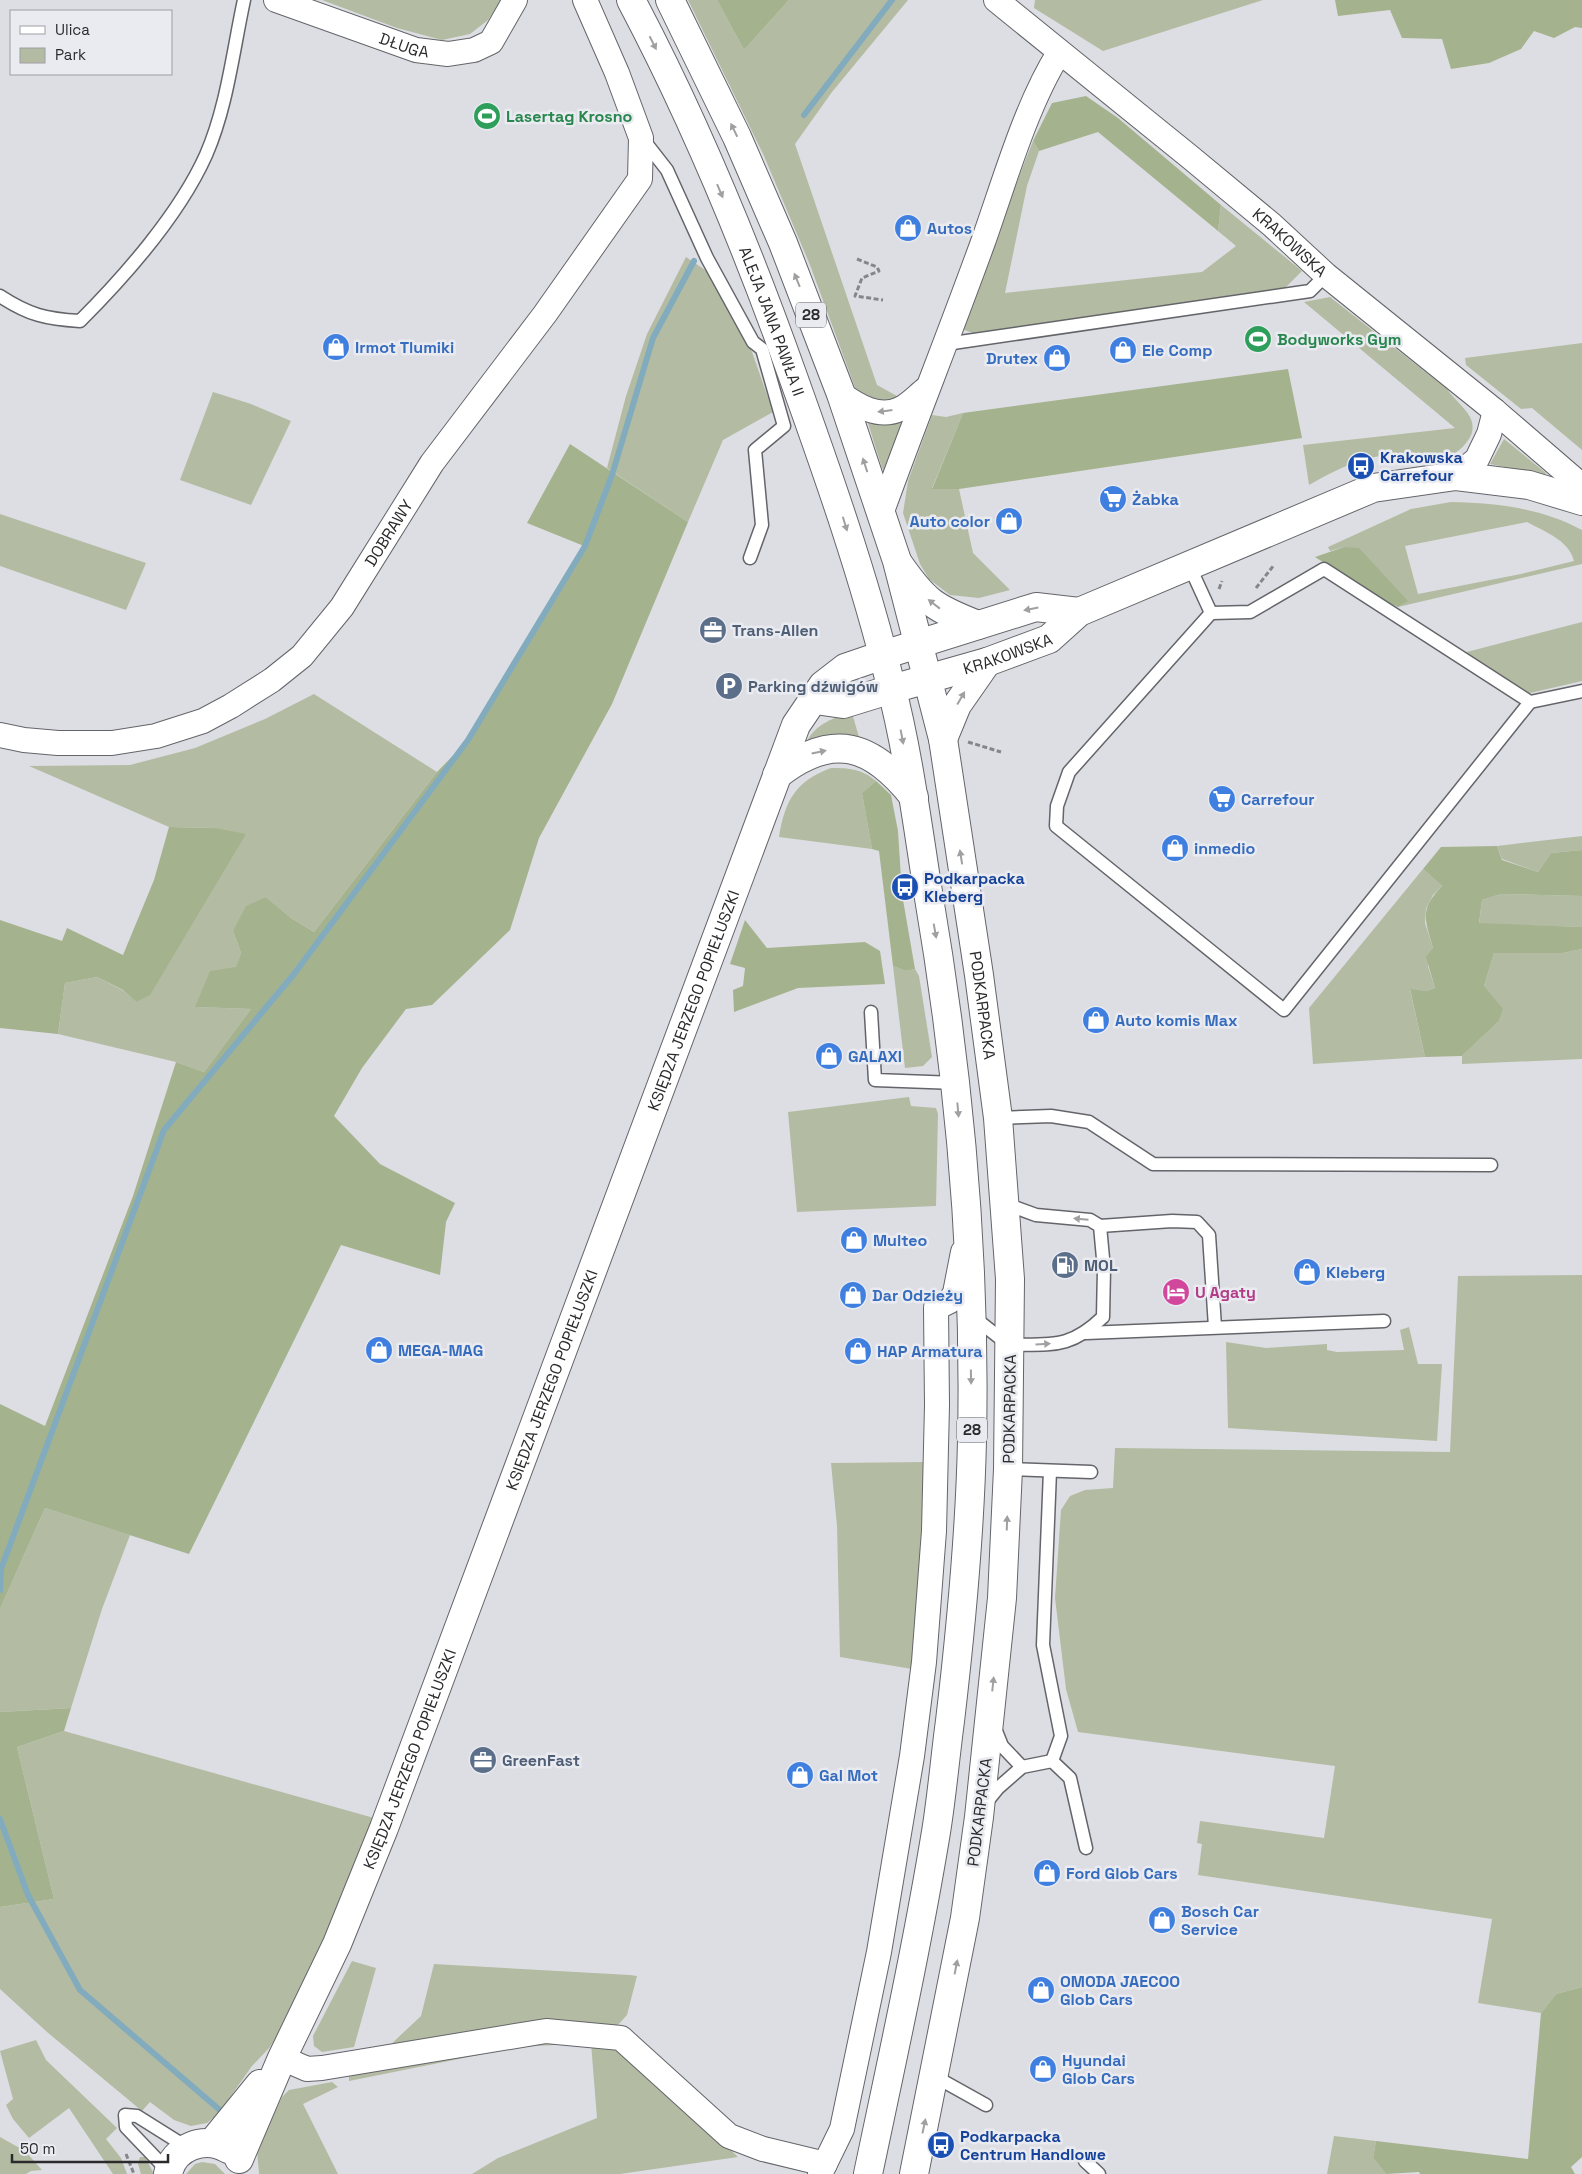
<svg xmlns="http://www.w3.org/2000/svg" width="1582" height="2174" viewBox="0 0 1582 2174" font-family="'Space Grotesk',sans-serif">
<rect width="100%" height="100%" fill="#dddee3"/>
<!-- green -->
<g fill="#b3bca2" fill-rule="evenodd">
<polygon points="322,0 501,0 488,20 470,34 442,40 397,28"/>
<polygon points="688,0 717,0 744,50 789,0 908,0 832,92 795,144 877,385 897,396 919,380 907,397 878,403 857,393 810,265 764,156"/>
<polygon points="1035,0 1263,0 1103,51 1034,8"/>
<polygon points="1033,141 1039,151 1027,186 1005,293 1202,272 1236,246 1218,231 1221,205 1302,271 1285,288 975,334 959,328"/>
<polygon points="686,257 711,274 752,352 773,412 723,440 688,522 607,468 626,396 647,334"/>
<path d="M1330,297L1447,389C1454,400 1469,410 1472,422C1474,431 1471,437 1466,443C1446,470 1409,452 1380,456C1354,460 1332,472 1309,485L1303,445L1455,428L1304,302Z"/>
<polygon points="1582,343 1582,450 1532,408 1521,409 1466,365 1465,358"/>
<polygon points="213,392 251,404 291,421 251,505 180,480"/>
<polygon points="963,413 932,488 959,489 973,553 1010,590 979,598 950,595 929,579 920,564 903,513 908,481 932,415 946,417"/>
<polygon points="908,416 885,471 882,468 867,420"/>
<polygon points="1504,439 1546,473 1545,475 1490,464"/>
<path d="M1451,502C1497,503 1541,508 1582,530V564L1398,607L1407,601L1376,568L1344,547L1330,551L1328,547L1411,509ZM1527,522C1545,532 1569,540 1574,561L1521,574L1418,594L1405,546Z"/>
<polygon points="0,514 146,563 126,610 0,566"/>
<polygon points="1582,622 1582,681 1530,693 1463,653"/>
<polygon points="314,694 437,772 314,932 291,918 266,897 233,931 241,953 236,968 196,1007 251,1009 204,1072 176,1062 58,1034 65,983 97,977 124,991 136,1002 215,828 169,827 29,766 130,765 195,748 265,719"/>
<path d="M852,713L861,744L815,745L807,741C816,724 834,717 852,713Z"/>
<path d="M831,768C849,768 862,769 876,781L862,793L872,849L779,837C785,800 796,781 831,768Z"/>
<polygon points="1582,836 1582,850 1551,853 1538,872 1502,859 1497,846"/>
<polygon points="1423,869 1442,886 1433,895 1426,909 1425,923 1433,948 1428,966 1435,988 1426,991 1410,990 1425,1057 1313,1064 1309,1008"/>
<polygon points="1501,894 1582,896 1582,927 1479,924 1482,900"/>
<polygon points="1582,949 1582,1059 1462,1064 1462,1056 1498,1022 1484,986 1494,953 1563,953"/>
<polygon points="893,966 906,971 915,969 919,976 932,1057 923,1066 905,1068"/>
<polygon points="909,1097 911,1106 936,1108 938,1114 936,1206 797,1212 788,1112"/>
<polygon points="1582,1275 1582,1987 1556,1994 1541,2013 1478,2003 1492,1919 1198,1875 1202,1844 1197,1843 1200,1821 1324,1838 1335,1766 1078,1732 1066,1689 1055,1598 1061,1510 1070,1496 1085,1490 1113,1488 1115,1448 1450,1452 1458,1276"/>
<polygon points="1409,1327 1418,1364 1442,1364 1437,1441 1228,1428 1226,1342 1266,1348 1327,1344 1327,1350 1337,1352 1404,1350 1400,1330"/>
<polygon points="926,1462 912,1669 840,1657 837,1526 831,1463"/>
<polygon points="45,1508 130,1535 102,1609 71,1708 0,1712 0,1609"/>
<polygon points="64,1731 374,1818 330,1934 286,2022 270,2047 252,2066 218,2114 207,2123 191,2126 174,2120 150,2102 142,2111 47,2032 0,1989 0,1907 54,1899 17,1747"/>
<polygon points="352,1961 376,1968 354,2047 322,2052 314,2046 313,2036"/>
<polygon points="434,1964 630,1975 637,1976 627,2015 617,2026 388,2047 421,2016"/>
<polygon points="550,2036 591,2038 604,2044 617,2044 659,2080 738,2157 620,2174 472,2174 498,2158 597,2118 591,2043 519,2047 349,2081 349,2071"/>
<polygon points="36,2040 46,2060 117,2128 106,2139 121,2158 127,2174 113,2174 69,2108 29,2138 13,2119 6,2105 13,2099 0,2051"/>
<polygon points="332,2082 338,2087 303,2104 338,2174 259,2174 257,2151 282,2097 289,2090"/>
<polygon points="1334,2136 1376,2141 1373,2158 1386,2174 1327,2174"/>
<polygon points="0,2137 25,2151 42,2170 31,2171 26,2174 0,2174"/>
<polygon points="140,2157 145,2157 154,2174 141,2174 138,2164"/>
<polygon points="202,2162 215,2164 225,2174 186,2174 195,2164"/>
</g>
<!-- forest -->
<g fill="#a5b28e">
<polygon points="717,0 789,0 744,50"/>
<polygon points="1335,0 1582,0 1582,28 1575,27 1554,38 1534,31 1521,49 1489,63 1451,69 1442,39 1402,38 1390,10 1338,16"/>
<polygon points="1086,96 1118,118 1221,205 1218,231 1098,132 1039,151 1033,141 1052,103"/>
<polygon points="1288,369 1302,438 959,489 932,489 963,413"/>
<polygon points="570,444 688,522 612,704 539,838 510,930 432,1005 406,1009 362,1068 334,1116 380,1164 455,1203 446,1222 440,1275 341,1245 189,1554 45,1508 0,1609 0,1404 45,1426 133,1196 176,1062 204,1072 251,1009 195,1007 210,971 236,967 241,953 233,931 246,906 266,897 291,918 314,932 437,772 468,740 584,546 527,523"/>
<polygon points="1344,547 1359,548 1408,601 1398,607 1381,599 1315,557"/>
<polygon points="876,781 891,795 898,831 902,894 915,969 906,971 893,966 879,851 872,849 862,793"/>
<polygon points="169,827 215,828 246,834 150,995 136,1002 123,990 97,977 65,983 58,1034 0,1028 0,920 62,941 67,928 123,955 154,880"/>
<path d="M1497,846L1502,860L1538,872L1551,853L1582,850V896L1501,894L1482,900L1479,923L1582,927V949L1563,953H1494L1484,986L1503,1009L1498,1022L1462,1056L1425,1057L1410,989L1426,991L1435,988L1426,957L1433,948C1425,919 1419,910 1442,886L1423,869L1441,847Z"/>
<polygon points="745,920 767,948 865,942 880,951 885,984 798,988 734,1012 733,990 743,986 745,968 730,964"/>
<polygon points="71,1708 64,1731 17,1747 54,1899 0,1907 0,1712"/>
<polygon points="1582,1987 1582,2157 1571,2167 1575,2174 1420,2174 1419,2172 1386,2174 1373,2158 1376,2141 1528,2159 1541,2013 1556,1994"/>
</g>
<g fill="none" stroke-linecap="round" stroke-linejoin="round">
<!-- stream -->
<g stroke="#82acbe" stroke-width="6">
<polyline points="804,115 892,0"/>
<polyline points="0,1590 1,1569 164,1130 294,974 468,740 585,546 612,475 653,338 694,261"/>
<polyline points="0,1819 28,1895 80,1990 221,2111"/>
</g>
<!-- service casing -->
<g stroke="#64656a" stroke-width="15">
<g id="service">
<polyline points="642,138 667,170 707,258 753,342 762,349 784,426 755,450 762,525 750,558"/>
<path d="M0,296C29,315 46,319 80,321C125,276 180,213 206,155C227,107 233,51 244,0"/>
<polyline points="946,344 1310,291 1326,275"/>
<polyline points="1189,565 1211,613 1069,772 1057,806 1056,826 1284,1010 1530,702"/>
<polyline points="1211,613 1250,612 1324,569 1530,702 1582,691"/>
<polyline points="871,1012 875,1080 956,1083"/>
<polyline points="998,1118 1051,1116 1089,1122 1153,1164 1491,1165"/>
<polyline points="1100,1226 1172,1221 1197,1222 1209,1235 1215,1327"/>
<path d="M972,1316L1009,1345C1052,1344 1070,1349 1103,1317L1104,1269L1100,1226L1090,1220L1036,1215L1006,1204"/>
<polyline points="1086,1333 1384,1321"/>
<polyline points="1008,1469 1091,1472"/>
<polyline points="1050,1471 1043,1645 1061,1736 1052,1761"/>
<polyline points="994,1726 1002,1746 1022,1767"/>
<polyline points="1052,1761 1070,1778 1086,1848"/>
<polyline points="985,1804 998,1788 1022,1767 1052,1761"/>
<polyline points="934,2076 986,2105"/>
<polyline points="1085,2161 1099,2174"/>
<polyline points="168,2171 126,2127 125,2115 137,2116 188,2148"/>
</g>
</g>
<!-- minor casing -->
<g stroke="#64656a" stroke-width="26">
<g id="minor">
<path id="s1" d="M276,0L416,50L448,54L474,50L491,42L515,0"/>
<path id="s2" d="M996,0L1190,157L1272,225L1326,275L1495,411L1582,486"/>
<path d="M841,394C858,406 879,419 900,409C909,405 918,395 926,389"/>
<polyline points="1456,476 1477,459 1489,434 1495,411"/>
<path d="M881,514C914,423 950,333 983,242C1004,183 1026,105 1059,53"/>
<path id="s3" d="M0,735L24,740L58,743H112L156,736L203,721L231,706L272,680L302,656L342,607L432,463L545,314L640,179L641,138L617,73L585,0"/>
<polyline points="282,2058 307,2069 322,2068 546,2031 621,2038 729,2136 763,2149 825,2164"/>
<polyline points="820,2174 842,2129 879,1952 912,1756 924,1662 934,1531 937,1405 936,1308 950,1301 955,1293 963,1252"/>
</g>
</g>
<!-- tertiary casing -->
<g stroke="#64656a" stroke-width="30">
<g id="tertiary">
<polyline points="815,700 843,704 892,689"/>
<path d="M777,775C833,731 872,744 914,797"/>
<polyline points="212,2143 260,2084"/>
<path id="s4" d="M239,2159L282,2058L337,1944L384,1828L796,725L823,685L845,668L883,655"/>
<path d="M168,2174C173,2147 205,2135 228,2149"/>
</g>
</g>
<!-- secondary casing -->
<g stroke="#64656a" stroke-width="30">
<g id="secondary">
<path d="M898,563C925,602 934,608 978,625"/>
<polyline points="883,655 1036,607 1079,612"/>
<path id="s5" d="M892,689L987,662L1049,639L1079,612L1373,488L1456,476L1529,485L1582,501"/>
<polyline points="943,739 957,705 987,662"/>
</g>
</g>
<!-- primary casing -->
<g stroke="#64656a" stroke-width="30">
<g id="primary">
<path id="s6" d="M631,0C694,119 746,245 791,371C828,474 864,576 890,682C908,751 917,822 928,892C959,1073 976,1257 972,1440C970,1534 961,1628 950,1721C945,1758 942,1795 936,1832C917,1947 892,2060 868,2174"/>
<path id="s7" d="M670,0L737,137L783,243L841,394L897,561L943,739L979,975L998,1118L1010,1279L1008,1469L1002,1598L979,1817L965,1918L914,2174"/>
</g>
</g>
<!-- path -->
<g stroke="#858689" stroke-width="3" stroke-dasharray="5 2.5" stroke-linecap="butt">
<polyline points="857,259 877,267 879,271 862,278 855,296 883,300"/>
<polyline points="1256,588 1274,565"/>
<polyline points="1219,589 1222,581"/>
<polyline points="968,742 1001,752"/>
<polyline points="126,2154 134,2174"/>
</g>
<!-- service -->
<use href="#service" stroke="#fff" stroke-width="12"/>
<!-- minor -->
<use href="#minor" stroke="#fff" stroke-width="24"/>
<!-- tertiary -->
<use href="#tertiary" stroke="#fff" stroke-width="28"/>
<!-- secondary -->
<use href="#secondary" stroke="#fff" stroke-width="28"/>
<!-- primary -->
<use href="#primary" stroke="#fff" stroke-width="28"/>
</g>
<!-- one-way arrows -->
<defs><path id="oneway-solid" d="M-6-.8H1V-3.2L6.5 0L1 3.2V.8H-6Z" transform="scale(1.25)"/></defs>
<g fill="#a0a0a0">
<use href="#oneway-solid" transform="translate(653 43) rotate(63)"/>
<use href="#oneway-solid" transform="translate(734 130) rotate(-116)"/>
<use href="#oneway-solid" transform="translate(720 191) rotate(67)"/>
<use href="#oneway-solid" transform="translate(797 280) rotate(-112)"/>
<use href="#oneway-solid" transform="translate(885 411) rotate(173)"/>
<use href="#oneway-solid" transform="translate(865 465) rotate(-108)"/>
<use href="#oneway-solid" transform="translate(845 524) rotate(73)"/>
<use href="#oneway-solid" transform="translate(934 604) rotate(-142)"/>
<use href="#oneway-solid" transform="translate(1031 609) rotate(169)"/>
<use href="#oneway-solid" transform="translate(961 698) rotate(-60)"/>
<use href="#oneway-solid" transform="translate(902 737) rotate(79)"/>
<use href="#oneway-solid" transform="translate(819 752) rotate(-12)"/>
<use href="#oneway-solid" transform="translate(961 857) rotate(-99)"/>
<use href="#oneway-solid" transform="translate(935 931) rotate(80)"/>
<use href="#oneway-solid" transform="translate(958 1110) rotate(85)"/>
<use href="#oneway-solid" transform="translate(1081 1219) rotate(-175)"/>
<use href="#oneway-solid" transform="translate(1043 1344) rotate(-3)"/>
<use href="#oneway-solid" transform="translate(971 1377) rotate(89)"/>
<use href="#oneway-solid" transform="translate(1007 1523) rotate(-88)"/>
<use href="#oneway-solid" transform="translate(993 1684) rotate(-84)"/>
<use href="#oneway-solid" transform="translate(956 1967) rotate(-79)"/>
<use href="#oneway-solid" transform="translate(924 2126) rotate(-78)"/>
</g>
<!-- icons -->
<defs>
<g id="stadium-disc" transform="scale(1.4375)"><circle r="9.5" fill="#2e9e5b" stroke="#eaebf1"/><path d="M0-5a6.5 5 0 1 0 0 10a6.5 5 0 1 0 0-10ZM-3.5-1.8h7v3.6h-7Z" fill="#fff"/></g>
<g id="shop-disc" transform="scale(1.4375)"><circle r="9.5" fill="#3f7fe0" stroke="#eaebf1"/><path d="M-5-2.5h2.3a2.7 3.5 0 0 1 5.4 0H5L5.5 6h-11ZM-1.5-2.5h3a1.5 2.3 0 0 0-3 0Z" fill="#fff"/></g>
<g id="bus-disc" transform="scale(1.4375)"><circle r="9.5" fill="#1a4fb4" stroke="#eaebf1"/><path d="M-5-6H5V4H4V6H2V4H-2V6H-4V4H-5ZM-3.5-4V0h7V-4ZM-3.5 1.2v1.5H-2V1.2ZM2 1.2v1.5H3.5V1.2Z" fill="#fff"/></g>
<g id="supermarket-disc" transform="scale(1.4375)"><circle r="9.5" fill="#3f7fe0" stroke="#eaebf1"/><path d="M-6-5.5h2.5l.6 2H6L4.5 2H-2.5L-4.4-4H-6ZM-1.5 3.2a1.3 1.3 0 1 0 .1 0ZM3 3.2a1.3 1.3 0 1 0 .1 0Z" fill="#fff"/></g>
<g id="office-disc" transform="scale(1.4375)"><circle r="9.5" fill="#5c6f8a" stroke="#eaebf1"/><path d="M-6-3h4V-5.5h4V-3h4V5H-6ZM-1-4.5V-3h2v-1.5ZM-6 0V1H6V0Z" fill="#fff"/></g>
<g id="parking-disc" transform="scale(1.4375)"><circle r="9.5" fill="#5c6f8a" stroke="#eaebf1"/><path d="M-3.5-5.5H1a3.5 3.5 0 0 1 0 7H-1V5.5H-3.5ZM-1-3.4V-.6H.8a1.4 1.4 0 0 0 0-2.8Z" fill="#fff"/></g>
<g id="fuel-disc" transform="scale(1.4375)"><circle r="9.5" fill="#5c6f8a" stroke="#eaebf1"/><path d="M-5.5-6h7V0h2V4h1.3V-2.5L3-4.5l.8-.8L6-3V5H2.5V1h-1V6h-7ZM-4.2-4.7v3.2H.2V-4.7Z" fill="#fff"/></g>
<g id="hotel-disc" transform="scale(1.4375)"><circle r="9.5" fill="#d1479c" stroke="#eaebf1"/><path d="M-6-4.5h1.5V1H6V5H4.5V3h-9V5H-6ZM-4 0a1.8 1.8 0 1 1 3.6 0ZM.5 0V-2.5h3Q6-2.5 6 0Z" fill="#fff"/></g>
</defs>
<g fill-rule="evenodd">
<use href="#stadium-disc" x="487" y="116"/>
<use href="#shop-disc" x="908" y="228"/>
<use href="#stadium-disc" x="1258" y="339"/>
<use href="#shop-disc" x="336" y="347"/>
<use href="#shop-disc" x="1123" y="350"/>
<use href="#shop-disc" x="1057" y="358"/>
<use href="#bus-disc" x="1361" y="466"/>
<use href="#supermarket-disc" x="1113" y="499"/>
<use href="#shop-disc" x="1009" y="521"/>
<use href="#office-disc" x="713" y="630"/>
<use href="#parking-disc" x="729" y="686"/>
<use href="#supermarket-disc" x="1222" y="799"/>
<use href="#shop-disc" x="1175" y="848"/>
<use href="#bus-disc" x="905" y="887"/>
<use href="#shop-disc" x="1096" y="1020"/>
<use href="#shop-disc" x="829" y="1056"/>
<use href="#shop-disc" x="854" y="1240"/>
<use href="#fuel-disc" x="1065" y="1265"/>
<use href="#shop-disc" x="1307" y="1272"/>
<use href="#hotel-disc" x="1176" y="1292"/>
<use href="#shop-disc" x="853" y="1295"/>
<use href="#shop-disc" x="379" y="1350"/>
<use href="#shop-disc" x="858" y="1351"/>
<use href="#office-disc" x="483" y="1760"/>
<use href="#shop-disc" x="800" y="1775"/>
<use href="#shop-disc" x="1047" y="1873"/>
<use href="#shop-disc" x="1162" y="1920"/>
<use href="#shop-disc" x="1041" y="1990"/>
<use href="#shop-disc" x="1043" y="2069"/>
<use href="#bus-disc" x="941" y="2145"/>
</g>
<g text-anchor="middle" stroke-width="5" stroke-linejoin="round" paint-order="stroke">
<!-- shield labels -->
<g fill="#eaebf1" stroke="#646568" stroke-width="1">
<rect x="796" y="302.5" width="30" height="25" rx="4"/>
<rect x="957" y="1417.5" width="30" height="25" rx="4"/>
</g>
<g font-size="15" font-weight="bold" fill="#2b2b2d">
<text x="811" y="320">28</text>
<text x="972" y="1435">28</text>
</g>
<!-- street labels -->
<g font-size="16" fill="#2b2b2d" stroke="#eaebf1">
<text dy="6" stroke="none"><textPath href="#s1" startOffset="136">DŁUGA</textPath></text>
<text dy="6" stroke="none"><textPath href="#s2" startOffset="381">KRAKOWSKA</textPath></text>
<text dy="6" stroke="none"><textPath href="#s6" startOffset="351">ALEJA JANA PAWŁA II</textPath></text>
<text dy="6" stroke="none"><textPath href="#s3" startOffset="476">DOBRAWY</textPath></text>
<text dy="6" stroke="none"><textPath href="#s5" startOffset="121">KRAKOWSKA</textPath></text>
<text dy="6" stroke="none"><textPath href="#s4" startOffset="1245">KSIĘDZA JERZEGO POPIEŁUSZKI</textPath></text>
<text dy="6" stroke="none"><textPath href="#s7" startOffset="1059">PODKARPACKA</textPath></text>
<text dy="6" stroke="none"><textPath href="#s4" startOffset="840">KSIĘDZA JERZEGO POPIEŁUSZKI</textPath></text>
<text transform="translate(1009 1409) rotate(-89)" y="6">PODKARPACKA</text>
<text dy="6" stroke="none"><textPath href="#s4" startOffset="435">KSIĘDZA JERZEGO POPIEŁUSZKI</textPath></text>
<text transform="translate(979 1812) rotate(-83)" y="6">PODKARPACKA</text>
</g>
<!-- leisure labels -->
<g font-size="16" font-weight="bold" fill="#27864d" stroke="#eaebf1" text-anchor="start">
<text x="506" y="122">Lasertag Krosno</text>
<text x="1277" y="345">Bodyworks Gym</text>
</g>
<!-- shop labels -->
<g font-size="16" font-weight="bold" fill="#366cbe" stroke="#eaebf1" text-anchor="start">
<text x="927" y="234">Autos</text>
<text x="355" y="353">Irmot Tlumiki</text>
<text x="1142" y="356">Ele Comp</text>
<text x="1038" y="364" text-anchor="end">Drutex</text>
<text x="1132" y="505">Żabka</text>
<text x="990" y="527" text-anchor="end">Auto color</text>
<text x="1241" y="805">Carrefour</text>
<text x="1194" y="854">inmedio</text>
<text x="1115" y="1026">Auto komis Max</text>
<text x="848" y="1062">GALAXI</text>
<text x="873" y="1246">Multeo</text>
<text x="1326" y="1278">Kleberg</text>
<text x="872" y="1301">Dar Odzieży</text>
<text x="398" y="1356">MEGA-MAG</text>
<text x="877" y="1357">HAP Armatura</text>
<text x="819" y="1781">Gal Mot</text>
<text x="1066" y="1879">Ford Glob Cars</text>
<text x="1181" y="1917">Bosch Car<tspan x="1181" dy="18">Service</tspan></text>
<text x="1060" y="1987">OMODA JAECOO<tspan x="1060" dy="18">Glob Cars</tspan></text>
<text x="1062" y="2066">Hyundai<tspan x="1062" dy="18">Glob Cars</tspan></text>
</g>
<!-- transit labels -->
<g font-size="16" font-weight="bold" fill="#164399" stroke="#eaebf1" text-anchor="start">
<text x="1380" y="463">Krakowska<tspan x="1380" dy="18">Carrefour</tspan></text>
<text x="924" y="884">Podkarpacka<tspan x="924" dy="18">Kleberg</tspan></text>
<text x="960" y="2142">Podkarpacka<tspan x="960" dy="18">Centrum Handlowe</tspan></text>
</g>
<!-- service labels -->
<g font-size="16" font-weight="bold" fill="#4e5e75" stroke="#eaebf1" text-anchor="start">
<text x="732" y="636">Trans-Allen</text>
<text x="748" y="692">Parking dźwigów</text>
<text x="1084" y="1271">MOL</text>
<text x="502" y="1766">GreenFast</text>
</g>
<!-- hotel labels -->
<g font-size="16" font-weight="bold" fill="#b23c85" stroke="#eaebf1" text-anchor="start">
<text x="1195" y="1298">U Agaty</text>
</g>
</g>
<!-- legend -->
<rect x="10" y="10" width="162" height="65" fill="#eaebf1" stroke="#9e9ea3"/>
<rect x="20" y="26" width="25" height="8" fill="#ffffff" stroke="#9e9ea3"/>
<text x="55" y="35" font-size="15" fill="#2b2b2d">Ulica</text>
<rect x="20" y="48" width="25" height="15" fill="#b3bca2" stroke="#9e9ea3"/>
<text x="55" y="60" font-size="15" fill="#2b2b2d">Park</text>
<!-- scale -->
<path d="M12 2154v8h156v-8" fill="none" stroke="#2b2b2d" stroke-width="2.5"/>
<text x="20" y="2154" font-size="15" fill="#2b2b2d" stroke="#eaebf1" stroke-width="4" paint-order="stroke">50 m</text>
</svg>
